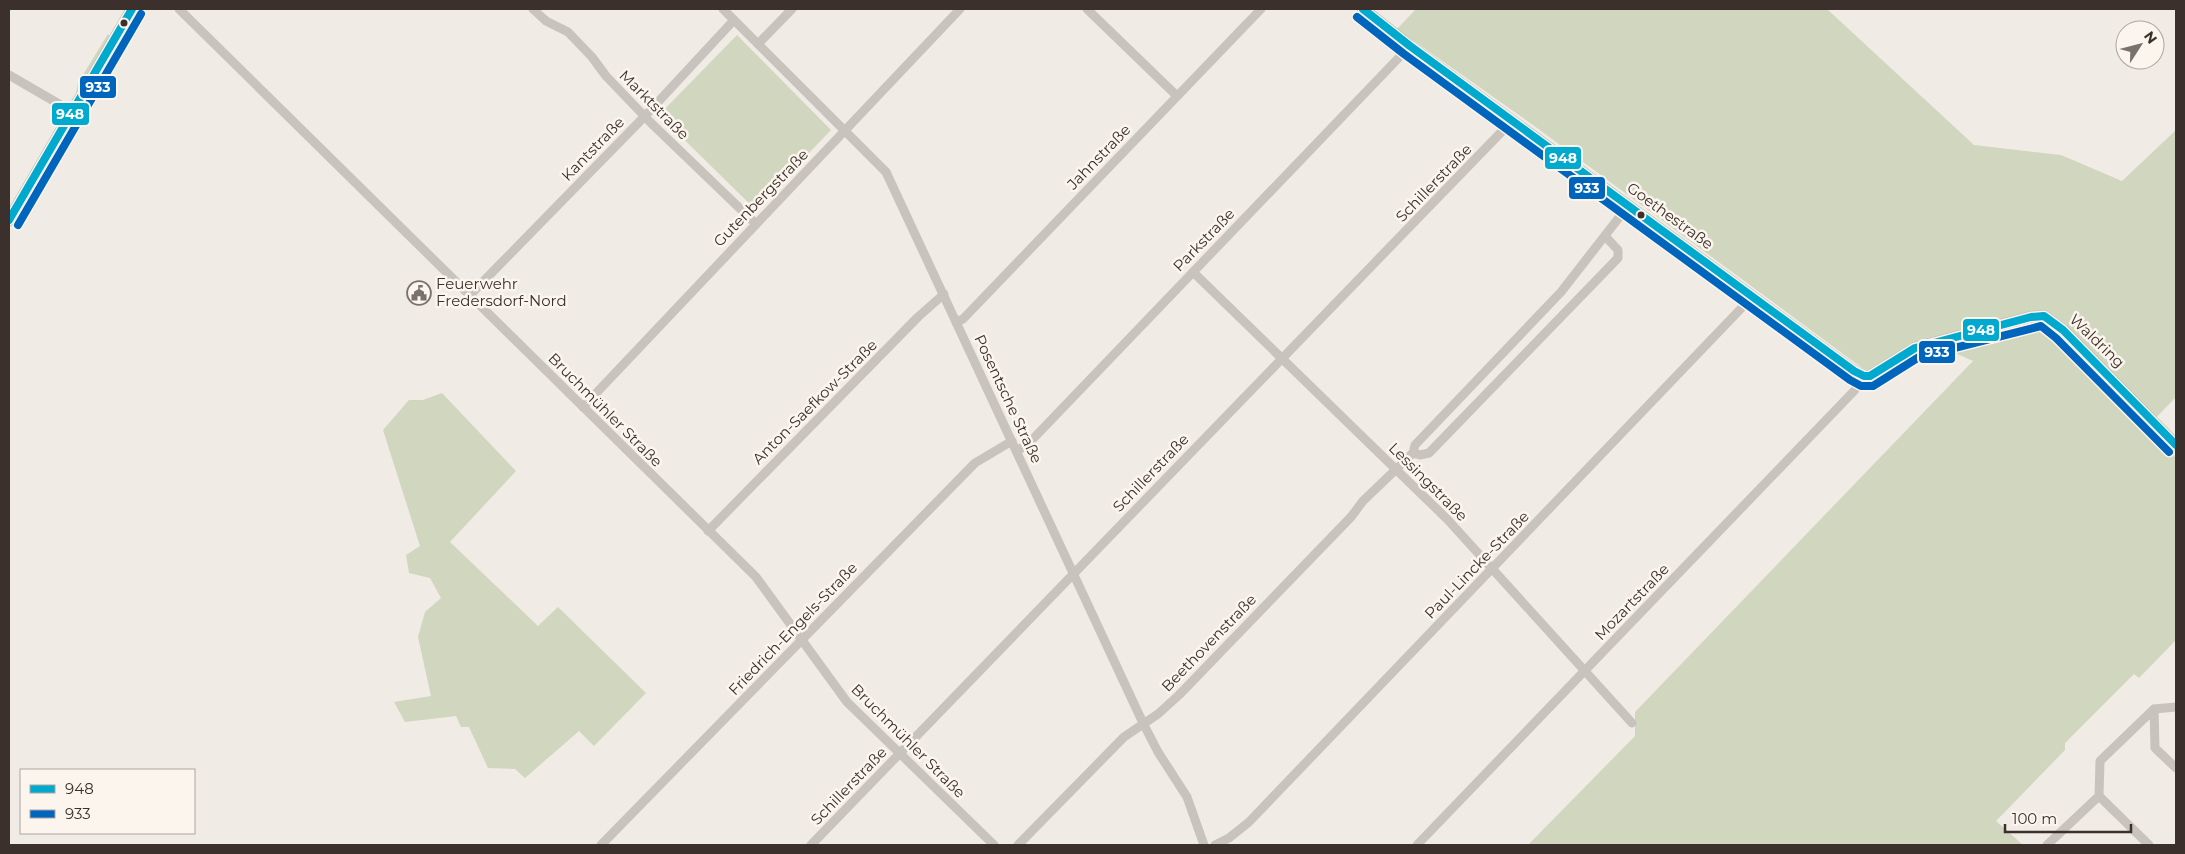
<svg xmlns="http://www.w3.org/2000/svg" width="2185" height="854" viewBox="0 0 2185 854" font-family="Montserrat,sans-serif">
<rect width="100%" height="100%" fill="#f0ebe5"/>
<!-- green -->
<g fill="#d1d6bf">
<polygon points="1416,9 1827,9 1974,145 2061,155 2122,181 2176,130 2176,397 2147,427 2176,458 2176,640 2139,678 2134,674 2065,743 2065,750 1996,821 2023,845 1528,845 1635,736 1635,712 1973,361 1944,348 1920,341 1869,373 1533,125 1397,29"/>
<polygon points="108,34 111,37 76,93 78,83"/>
<polygon points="737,35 831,130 755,209 659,115"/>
<polygon points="442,393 516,471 450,542 538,626 558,607 646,693 594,746 579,731 525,778 515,769 488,768 469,727 461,727 456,716 405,722 394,702 431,696 418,637 425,612 441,598 430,578 409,573 406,555 420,546 383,430 409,400 423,400"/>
</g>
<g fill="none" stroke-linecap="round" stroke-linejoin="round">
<!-- street -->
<g stroke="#c9c3be" stroke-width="9">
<polyline points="179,9 756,577 847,702 994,845"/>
<polyline points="533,9 546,21 568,32 592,57 606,76 650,122 755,223"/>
<polyline points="723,9 886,172 1143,723 1158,752 1187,797 1204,845"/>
<polyline points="1087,9 1177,96"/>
<polyline points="758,44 792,9"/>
<polyline points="9,75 71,111"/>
<polyline points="1193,272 1448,520 1632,723"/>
<polyline points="469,296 645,116 734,20"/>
<polyline points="956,322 963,319 1261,9"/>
<polyline points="583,407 960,9"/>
<polyline points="1017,451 1030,442 1410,46"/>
<polyline points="1413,453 1420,455 1429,453 1618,258 1618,250 1605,236"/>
<polyline points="708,531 918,317 944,294"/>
<polyline points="2154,709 2155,748 2176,768"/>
<polyline points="2099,796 2149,845"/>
<polyline points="601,845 975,463 1012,441"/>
<polyline points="811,845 1512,121"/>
<polyline points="1018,845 1124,737 1158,714 1179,695 1351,517 1363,501 1413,453 1415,445 1561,292 1628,206"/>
<polyline points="1215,845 1229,838 1249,822 1753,296"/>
<polyline points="1417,845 1854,391 1864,376"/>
<polyline points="2047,845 2099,796 2100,761 2154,709 2176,707"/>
</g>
<!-- secondary -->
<g stroke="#bab3ae" stroke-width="12">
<polyline points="1363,9 1410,46 1854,371 1864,376 1870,376 1915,348 2031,317 2044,316 2063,330 2176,445"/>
<polyline points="9,220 132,9"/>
</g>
<!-- bus-1 casing -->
<g stroke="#fbf5ee" stroke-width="11">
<g id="bus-1">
<polyline points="1363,9 1410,46 1854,371 1864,376 1870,376 1915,348 2031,317 2044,316 2063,330 2176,445"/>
<polyline points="9,220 132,9"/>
</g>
</g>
<!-- bus-2 casing -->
<g stroke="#fbf5ee" stroke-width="11">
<g id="bus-2">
<polyline points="1357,17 1404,54 1850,380 1861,386 1873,386 1919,357 2041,326 2056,338 2169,452"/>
<polyline points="18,225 141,14"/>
</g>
</g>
<!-- bus-1 -->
<use href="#bus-1" stroke="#00a9ce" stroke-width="8"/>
<!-- bus-2 -->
<use href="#bus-2" stroke="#0065bd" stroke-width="8"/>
</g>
<!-- icons -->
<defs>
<g id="civic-ring" transform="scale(1.25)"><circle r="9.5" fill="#fbf5ee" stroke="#7a716c" stroke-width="1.5"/><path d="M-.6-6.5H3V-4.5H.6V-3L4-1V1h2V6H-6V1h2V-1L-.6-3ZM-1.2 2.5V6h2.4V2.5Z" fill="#7a716c"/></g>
</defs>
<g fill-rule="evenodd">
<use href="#civic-ring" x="419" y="293"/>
</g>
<!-- markers -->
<g fill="#3b302b" stroke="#fbf5ee" stroke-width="2">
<circle cx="124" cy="23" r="4.5"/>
<circle cx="1641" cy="215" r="4.5"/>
</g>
<g text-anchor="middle" stroke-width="5" stroke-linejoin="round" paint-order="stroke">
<!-- street labels -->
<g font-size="15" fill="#3b302b" stroke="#fbf5ee">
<text transform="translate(654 105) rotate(45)" y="5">Marktstraße</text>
<text transform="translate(593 149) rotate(-46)" y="5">Kantstraße</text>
<text transform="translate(1099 157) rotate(-46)" y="5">Jahnstraße</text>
<text transform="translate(1434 183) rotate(-46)" y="5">Schillerstraße</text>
<text transform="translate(761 198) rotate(-46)" y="5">Gutenbergstraße</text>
<text transform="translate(1670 216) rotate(36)" y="5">Goethestraße</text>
<text transform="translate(1204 240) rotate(-46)" y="5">Parkstraße</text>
<text transform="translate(2097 341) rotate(44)" y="5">Waldring</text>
<text transform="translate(1008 399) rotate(65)" y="5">Posentsche Straße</text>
<text transform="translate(815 402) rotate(-45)" y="5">Anton-Saefkow-Straße</text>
<text transform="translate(605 410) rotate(45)" y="5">Bruchmühler Straße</text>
<text transform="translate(1151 473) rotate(-46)" y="5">Schillerstraße</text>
<text transform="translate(1428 482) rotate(45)" y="5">Lessingstraße</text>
<text transform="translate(1477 565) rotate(-46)" y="5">Paul-Lincke-Straße</text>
<text transform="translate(1632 602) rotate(-46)" y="5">Mozartstraße</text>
<text transform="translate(793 629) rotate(-46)" y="5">Friedrich-Engels-Straße</text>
<text transform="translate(1209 643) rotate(-46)" y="5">Beethovenstraße</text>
<text transform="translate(908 741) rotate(45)" y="5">Bruchmühler Straße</text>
<text transform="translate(849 786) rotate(-46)" y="5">Schillerstraße</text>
</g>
<!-- poi labels -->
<g font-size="15" fill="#3b302b" stroke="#fbf5ee" text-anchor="start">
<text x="436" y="289">Feuerwehr<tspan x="436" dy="17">Fredersdorf-Nord</tspan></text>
</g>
</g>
<g stroke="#fbf5ee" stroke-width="2">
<rect x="79" y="75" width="38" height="24" rx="5" fill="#0065bd"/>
<rect x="51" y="102" width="39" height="24" rx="5" fill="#00a9ce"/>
<rect x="1544" y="146" width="38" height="24" rx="5" fill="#00a9ce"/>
<rect x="1568" y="176" width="38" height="24" rx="5" fill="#0065bd"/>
<rect x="1962" y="318" width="38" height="24" rx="5" fill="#00a9ce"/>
<rect x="1918" y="340" width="38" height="24" rx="5" fill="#0065bd"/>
</g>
<g font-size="14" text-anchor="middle" font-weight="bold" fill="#fff">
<text x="98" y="92">933</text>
<text x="70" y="119">948</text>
<text x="1563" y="163">948</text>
<text x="1587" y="193">933</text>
<text x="1981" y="335">948</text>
<text x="1937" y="357">933</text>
</g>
<!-- border -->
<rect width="2185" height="854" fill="none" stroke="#3b302b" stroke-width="20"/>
<!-- legend -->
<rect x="20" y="769" width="175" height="65" fill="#fbf5ee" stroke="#aea6a0"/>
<rect x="30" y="785" width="25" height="8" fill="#00a9ce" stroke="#aea6a0"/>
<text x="65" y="794" font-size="15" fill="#3b302b">948</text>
<rect x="30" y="810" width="25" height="8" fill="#0065bd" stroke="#aea6a0"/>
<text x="65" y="819" font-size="15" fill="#3b302b">933</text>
<!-- north arrow -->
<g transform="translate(2140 45) rotate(54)"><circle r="24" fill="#fbf5ee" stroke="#aea6a0"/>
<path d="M0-4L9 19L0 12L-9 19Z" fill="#7a716c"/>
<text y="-8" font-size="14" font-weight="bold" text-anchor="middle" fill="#3b302b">N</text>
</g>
<!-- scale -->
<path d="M2005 824v8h126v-8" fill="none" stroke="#3b302b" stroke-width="2.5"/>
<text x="2012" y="824" font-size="15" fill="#3b302b" stroke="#fbf5ee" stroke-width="4" paint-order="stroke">100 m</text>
</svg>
